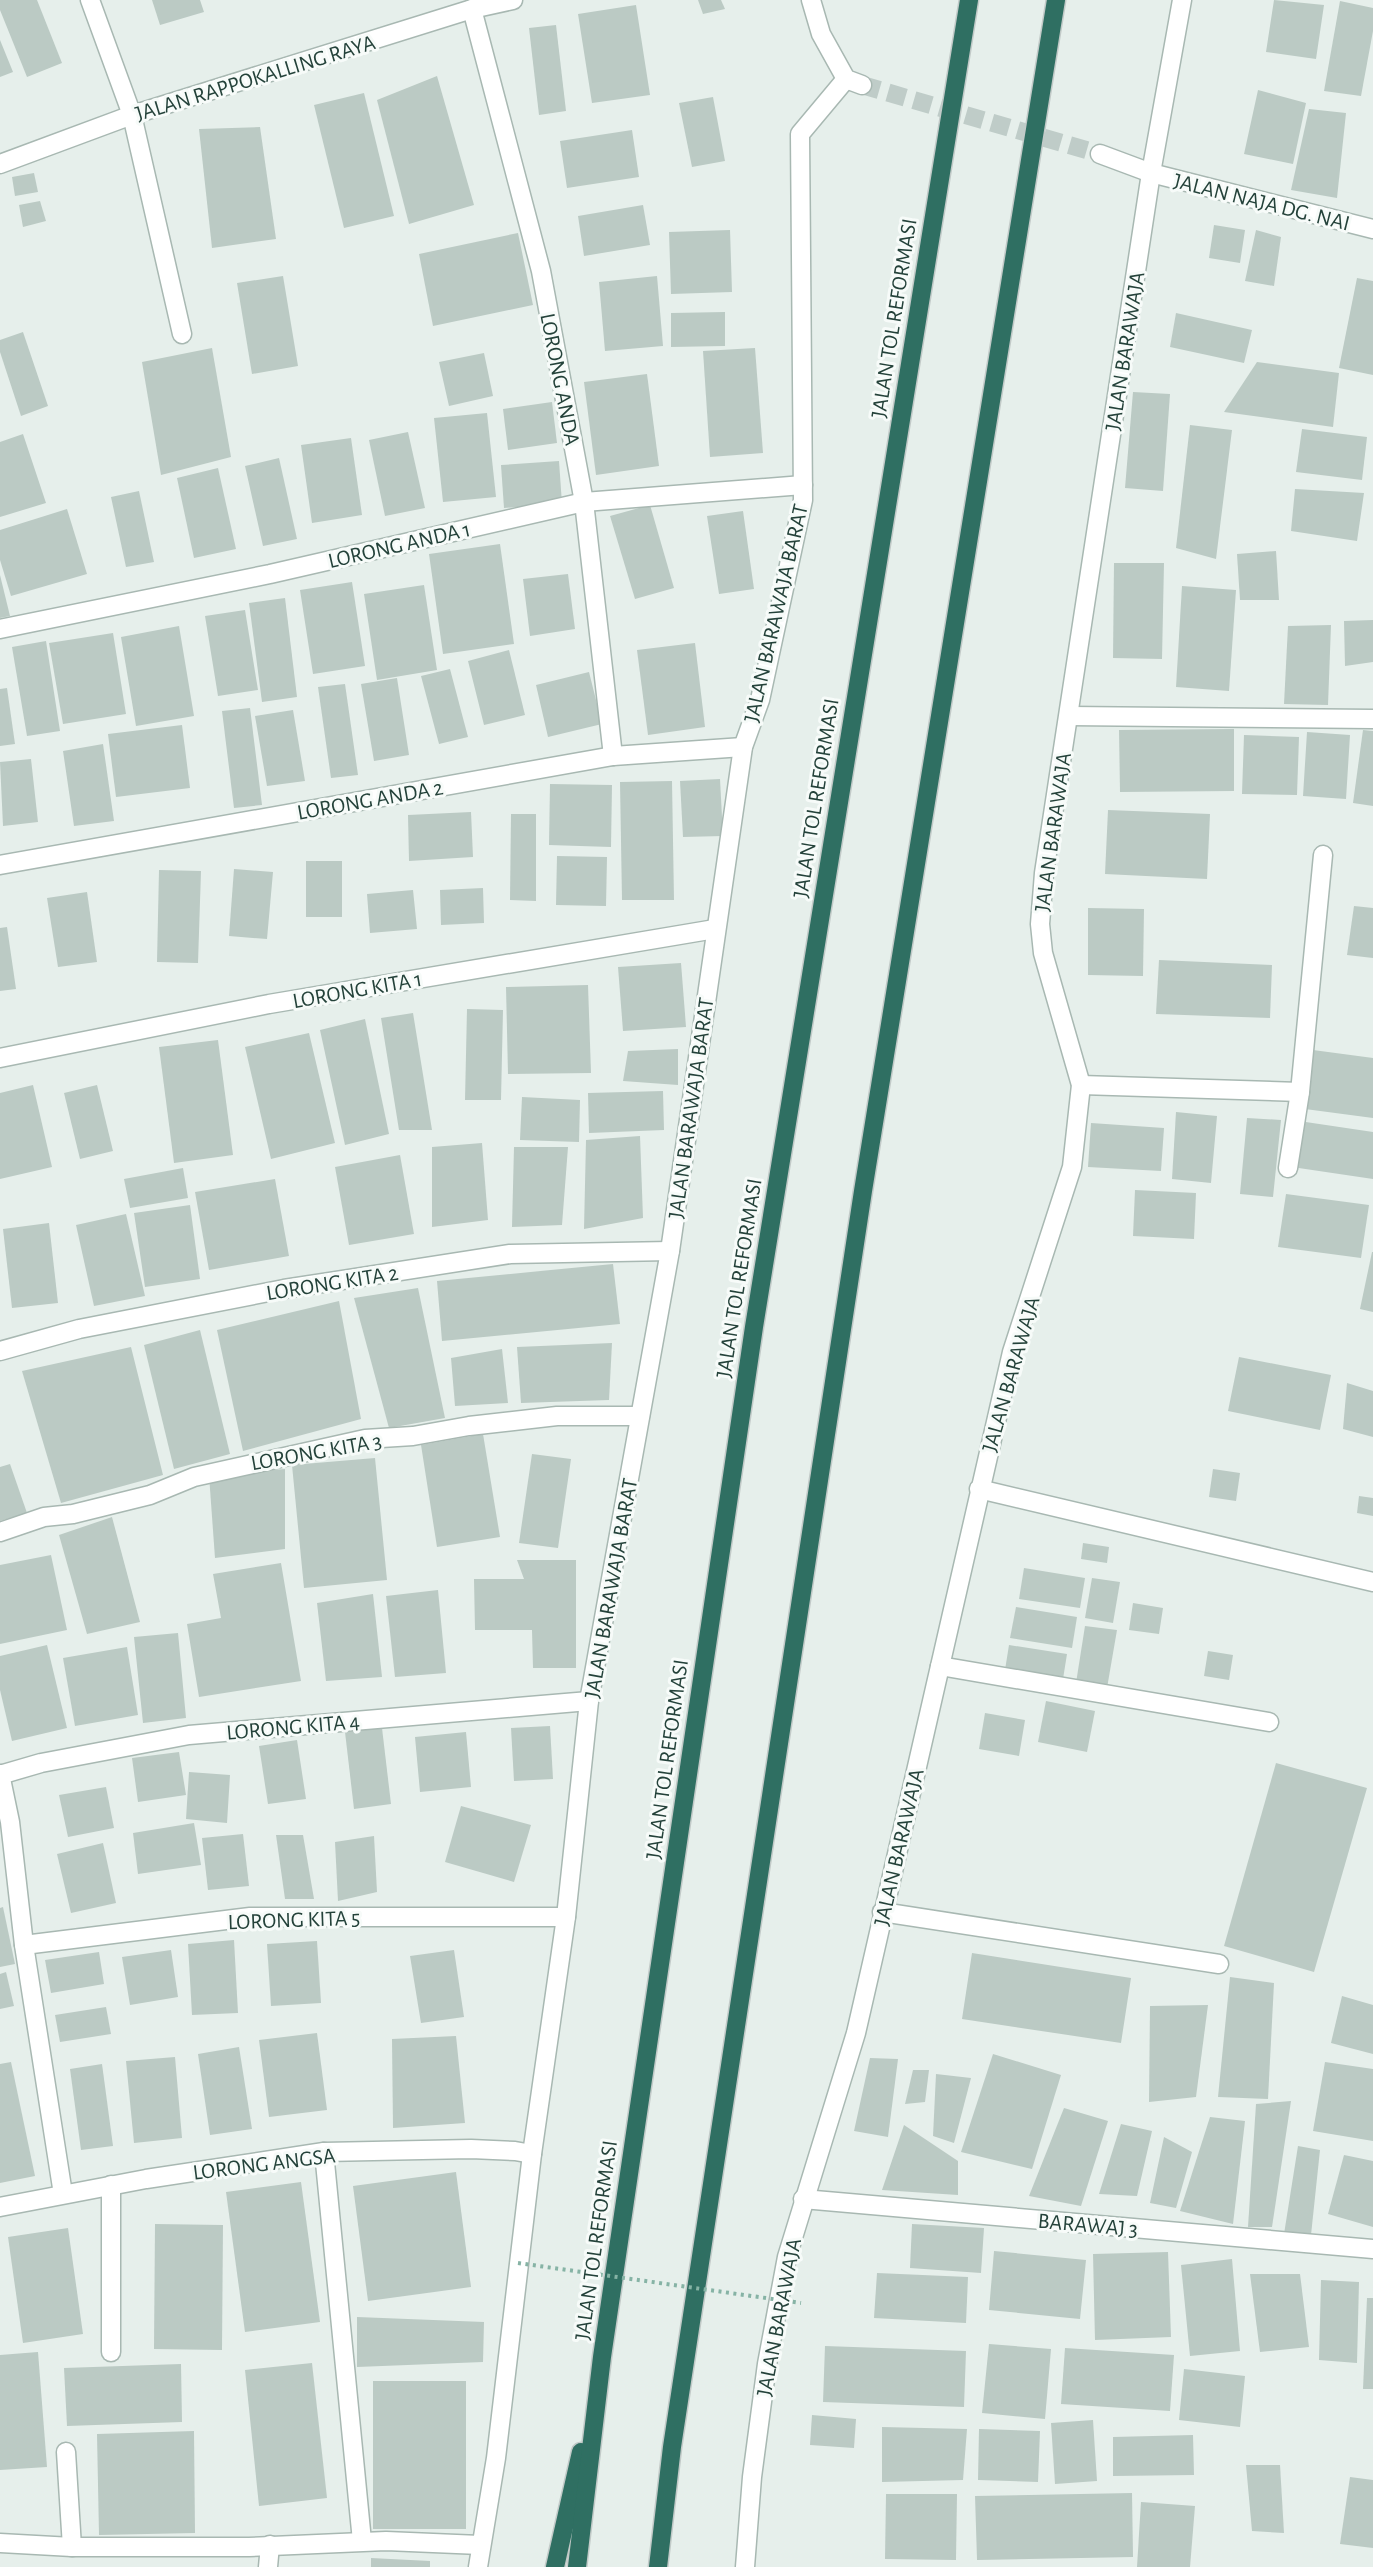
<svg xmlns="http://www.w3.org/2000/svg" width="1373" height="2567" viewBox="0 0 1373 2567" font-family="'Alegreya Sans',sans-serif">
<rect width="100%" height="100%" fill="#e6efeb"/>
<!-- building -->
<g fill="#bbcac4">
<polygon points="0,0 37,0 62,63 27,77 0,10"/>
<polygon points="152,0 200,0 204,12 160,25"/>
<polygon points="698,0 721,0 725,9 703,14"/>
<polygon points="1274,0 1324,5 1316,59 1266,52"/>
<polygon points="1340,1 1373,8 1373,31 1361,96 1324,91"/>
<polygon points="636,5 650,95 592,103 578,14"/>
<polygon points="556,25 566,111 539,115 529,28"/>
<polygon points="0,40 13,72 0,77"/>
<polygon points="437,76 474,205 409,224 377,100"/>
<polygon points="1258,90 1306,103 1293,164 1244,154"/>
<polygon points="364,93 394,216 344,228 314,105"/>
<polygon points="713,97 725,161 692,167 679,103"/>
<polygon points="1309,109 1346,113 1337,198 1291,190"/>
<polygon points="260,127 276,239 212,248 199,129"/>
<polygon points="632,130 639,177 567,188 560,141"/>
<polygon points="34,173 38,192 15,196 12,177"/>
<polygon points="40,201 46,221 23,227 19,205"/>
<polygon points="643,205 650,245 584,256 578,216"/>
<polygon points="1214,225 1245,230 1240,263 1209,258"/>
<polygon points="730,230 732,292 671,294 669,232"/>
<polygon points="1256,230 1281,237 1274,286 1245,281"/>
<polygon points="518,233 533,305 433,326 419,254"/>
<polygon points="283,276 298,366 252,374 237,283"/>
<polygon points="657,276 663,346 605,351 599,282"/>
<polygon points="1357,278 1373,281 1373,375 1339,368"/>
<polygon points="725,312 725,346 671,347 671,313"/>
<polygon points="1176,313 1252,330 1244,363 1170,347"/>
<polygon points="23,332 48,406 21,416 0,352 0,340"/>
<polygon points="212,348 231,457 161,475 142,362"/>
<polygon points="755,348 763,453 710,457 703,351"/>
<polygon points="484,353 493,396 449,406 439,362"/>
<polygon points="1257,362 1339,373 1333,427 1224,412"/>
<polygon points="647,374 659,466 596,475 584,382"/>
<polygon points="1133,392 1170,394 1163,491 1125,488"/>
<polygon points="552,402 557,443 508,450 503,409"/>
<polygon points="487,413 496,497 443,502 434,418"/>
<polygon points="1190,425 1232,430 1216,559 1176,548"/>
<polygon points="1302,429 1367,437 1362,480 1296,472"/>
<polygon points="408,432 425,508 385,516 369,440"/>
<polygon points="23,434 46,503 0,517 0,442"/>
<polygon points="351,438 362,515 312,523 301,445"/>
<polygon points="279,458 297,539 263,546 245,466"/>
<polygon points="559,461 562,504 504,508 501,465"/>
<polygon points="218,468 236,549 194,558 177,478"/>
<polygon points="1295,489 1364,493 1357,541 1291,531"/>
<polygon points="139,491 154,562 126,567 111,497"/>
<polygon points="650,505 674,588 635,599 610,516"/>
<polygon points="67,509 87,574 11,596 0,560 0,530"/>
<polygon points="743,511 754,589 719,594 707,516"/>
<polygon points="500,544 514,644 443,654 429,554"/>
<polygon points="1276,551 1279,600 1240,600 1237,554"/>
<polygon points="1114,563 1164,563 1162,659 1113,658"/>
<polygon points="568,574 575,629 530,636 523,579"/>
<polygon points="0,575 10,616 0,618"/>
<polygon points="352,582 365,666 313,674 300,590"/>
<polygon points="424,585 437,670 377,680 364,594"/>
<polygon points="1182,586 1236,590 1229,691 1176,687"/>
<polygon points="285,598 297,697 262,702 249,603"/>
<polygon points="245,610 258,690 218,696 205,616"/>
<polygon points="1373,620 1373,662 1345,666 1344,621"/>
<polygon points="1331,625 1328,705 1284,704 1288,626"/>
<polygon points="179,626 194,716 136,726 121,637"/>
<polygon points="113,633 126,714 63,724 49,643"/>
<polygon points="46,641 60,731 27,736 12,647"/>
<polygon points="695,643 705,727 648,735 637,650"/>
<polygon points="509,650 525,715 484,725 468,661"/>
<polygon points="450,669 468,737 439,744 421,676"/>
<polygon points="589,672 602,724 548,737 536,685"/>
<polygon points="397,678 409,755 374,761 361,684"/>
<polygon points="345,684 358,775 331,778 318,687"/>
<polygon points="7,688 15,744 0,746 0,689"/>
<polygon points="250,708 262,805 234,808 222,711"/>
<polygon points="293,710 305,781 267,786 255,716"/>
<polygon points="182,725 190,788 116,797 108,734"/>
<polygon points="1234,729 1234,791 1120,792 1119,730"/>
<polygon points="1363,730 1373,731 1373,806 1353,803"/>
<polygon points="1307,732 1350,735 1346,799 1303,796"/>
<polygon points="1244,735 1299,737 1297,795 1242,794"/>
<polygon points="103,744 114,821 74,826 63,751"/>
<polygon points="31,759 38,822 3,826 0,762"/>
<polygon points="720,779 723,836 683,837 680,781"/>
<polygon points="672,781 674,900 622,900 620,782"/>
<polygon points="550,784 612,785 611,847 549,845"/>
<polygon points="1108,810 1210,814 1207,879 1105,874"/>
<polygon points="471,812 473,857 409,861 408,815"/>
<polygon points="511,814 536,814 536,901 510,900"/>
<polygon points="557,856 607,857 606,906 556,905"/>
<rect x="306" y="861" width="36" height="56"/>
<polygon points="234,869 273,872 267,939 229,936"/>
<polygon points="159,870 201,871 198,963 157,962"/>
<polygon points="483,888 484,923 441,925 440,890"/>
<polygon points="413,890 417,929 370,933 367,894"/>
<polygon points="87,892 97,962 58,967 47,898"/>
<polygon points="1354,906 1373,908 1373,958 1347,955"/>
<polygon points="1088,908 1144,909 1143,976 1088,975"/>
<polygon points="7,927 16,989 0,991 0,928"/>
<polygon points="1159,960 1272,965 1270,1018 1156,1014"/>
<polygon points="681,963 686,1027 623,1031 618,967"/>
<polygon points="588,985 591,1073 508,1074 506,987"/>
<polygon points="467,1009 503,1010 501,1100 465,1100"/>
<polygon points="413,1013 432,1130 399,1130 381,1018"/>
<polygon points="365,1019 389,1134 345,1145 320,1030"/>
<polygon points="309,1033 335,1143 271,1159 245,1047"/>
<polygon points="218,1040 233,1155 174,1163 159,1047"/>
<polygon points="678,1049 678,1085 623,1081 628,1051"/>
<polygon points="1313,1050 1373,1058 1373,1118 1305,1109"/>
<polygon points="33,1085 52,1167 0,1179 0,1093"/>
<polygon points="97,1085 113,1151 80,1159 64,1093"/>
<polygon points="663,1091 664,1130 589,1133 588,1093"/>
<polygon points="522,1097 580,1100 579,1142 520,1140"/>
<polygon points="1176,1112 1217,1116 1211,1183 1172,1179"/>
<polygon points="1247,1118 1281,1120 1273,1197 1240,1194"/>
<polygon points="1299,1121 1373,1132 1373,1179 1292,1167"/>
<polygon points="1091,1123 1164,1128 1161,1171 1088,1167"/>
<polygon points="640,1136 643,1218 584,1229 586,1140"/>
<polygon points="482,1143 488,1220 432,1227 432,1147"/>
<polygon points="514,1147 568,1147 562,1225 512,1227"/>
<polygon points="400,1155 414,1234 349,1245 335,1167"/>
<polygon points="183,1168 188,1198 130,1208 124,1179"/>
<polygon points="275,1179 289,1256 209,1270 195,1192"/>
<polygon points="1135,1190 1196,1193 1194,1239 1133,1236"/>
<polygon points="1286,1194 1369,1205 1361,1258 1278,1247"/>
<polygon points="190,1205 200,1279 145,1287 134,1213"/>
<polygon points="126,1214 145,1296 94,1306 76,1225"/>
<polygon points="49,1223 58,1303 12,1308 3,1229"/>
<polygon points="1372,1252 1373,1252 1373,1312 1360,1309"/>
<polygon points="613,1264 620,1324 442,1341 437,1281"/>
<polygon points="418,1288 445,1418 389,1428 354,1298"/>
<polygon points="339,1301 361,1419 243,1451 217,1330"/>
<polygon points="200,1330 230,1454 174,1469 144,1345"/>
<polygon points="612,1343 609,1400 521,1403 517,1347"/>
<polygon points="131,1347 163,1475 61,1503 22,1371"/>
<polygon points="502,1349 508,1403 455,1406 451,1358"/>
<polygon points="1239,1357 1331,1375 1320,1430 1228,1411"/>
<polygon points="1347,1383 1373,1391 1373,1437 1343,1429"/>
<polygon points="483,1434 500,1537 437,1547 421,1445"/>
<polygon points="532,1454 571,1459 558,1548 519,1543"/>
<polygon points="375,1458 387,1580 304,1588 292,1465"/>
<polygon points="10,1464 27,1513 0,1521 0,1467"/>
<polygon points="285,1469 285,1549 215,1558 209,1475"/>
<polygon points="1213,1469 1240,1473 1236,1501 1209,1497"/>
<polygon points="1359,1496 1373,1498 1373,1516 1357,1513"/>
<polygon points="112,1517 140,1622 87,1634 59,1535"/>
<polygon points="1083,1543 1109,1547 1107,1563 1081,1559"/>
<polygon points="51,1555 67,1630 0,1644 0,1565"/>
<polygon points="517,1560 576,1560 576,1668 533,1668 532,1630 475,1630 474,1579 524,1579"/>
<polygon points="281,1563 301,1681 199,1697 187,1624 221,1618 213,1574"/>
<polygon points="1024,1568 1085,1578 1080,1608 1019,1599"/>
<polygon points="1092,1578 1120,1582 1113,1623 1085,1618"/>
<polygon points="438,1590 446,1673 395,1677 386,1596"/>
<polygon points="373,1594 382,1677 326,1681 317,1603"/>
<polygon points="1133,1603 1163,1608 1159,1634 1129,1630"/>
<polygon points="1016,1607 1077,1617 1072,1648 1010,1638"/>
<polygon points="1085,1626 1117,1630 1107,1688 1076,1683"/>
<polygon points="178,1633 186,1718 143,1723 134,1637"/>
<polygon points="47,1645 67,1728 12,1741 0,1690 0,1656"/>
<polygon points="1009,1645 1067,1654 1063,1679 1005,1670"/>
<polygon points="127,1647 138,1715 75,1726 63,1658"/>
<polygon points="1208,1651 1233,1655 1229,1680 1204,1676"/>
<polygon points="1046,1701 1095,1711 1087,1752 1038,1742"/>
<polygon points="985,1713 1025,1720 1019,1756 979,1749"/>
<polygon points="550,1726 553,1779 514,1781 511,1728"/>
<polygon points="382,1728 391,1804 354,1809 345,1732"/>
<polygon points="466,1732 471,1787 420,1792 415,1737"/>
<polygon points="297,1740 306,1799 268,1804 259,1746"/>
<polygon points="179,1752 186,1795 138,1802 132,1758"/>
<polygon points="1276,1763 1367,1788 1314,1972 1224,1946"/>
<polygon points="189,1772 230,1775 227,1823 186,1819"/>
<polygon points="106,1787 114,1828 68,1837 59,1795"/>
<polygon points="461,1806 531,1825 514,1882 445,1862"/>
<polygon points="194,1823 201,1865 138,1874 133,1833"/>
<polygon points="243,1834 249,1886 208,1890 202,1838"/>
<polygon points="276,1835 303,1835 314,1899 285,1899"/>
<polygon points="374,1836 377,1892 338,1901 335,1842"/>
<polygon points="103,1843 116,1903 71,1913 57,1854"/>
<polygon points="3,1907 15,1964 0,1967 0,1908"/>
<polygon points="234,1940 238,2013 192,2015 188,1944"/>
<polygon points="317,1941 321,2003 271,2006 267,1944"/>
<polygon points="171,1950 178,1997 130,2005 122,1957"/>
<polygon points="454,1950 464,2017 421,2023 410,1956"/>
<polygon points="99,1952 104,1984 51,1993 45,1960"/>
<polygon points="972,1953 1131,1978 1121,2043 962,2019"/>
<polygon points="6,1972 14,2006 0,2009 0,1974"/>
<polygon points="1230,1977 1274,1983 1268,2099 1218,2097"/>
<polygon points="1342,1996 1373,2005 1373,2054 1331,2043"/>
<polygon points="1208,2005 1196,2097 1149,2102 1150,2006"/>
<polygon points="106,2007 111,2034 60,2042 55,2015"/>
<polygon points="317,2033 327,2110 269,2117 259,2040"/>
<polygon points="456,2036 465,2123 393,2128 392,2039"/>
<polygon points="239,2047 252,2129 210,2135 198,2054"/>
<polygon points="993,2054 1061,2075 1032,2169 961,2152"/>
<polygon points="175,2057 182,2138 134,2143 126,2061"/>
<polygon points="870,2058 898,2059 888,2137 854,2131"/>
<polygon points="11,2062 35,2176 0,2183 0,2064"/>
<polygon points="1325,2062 1373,2069 1373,2141 1313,2131"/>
<polygon points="102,2064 113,2146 81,2150 70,2069"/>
<polygon points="913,2070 929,2070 925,2102 905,2104"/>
<polygon points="936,2074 971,2078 954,2143 933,2136"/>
<polygon points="1291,2101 1272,2227 1248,2227 1256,2104"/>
<polygon points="1064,2108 1108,2121 1081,2206 1029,2196"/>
<polygon points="1210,2117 1245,2121 1233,2224 1180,2211"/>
<polygon points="1121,2124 1152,2131 1137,2196 1099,2194"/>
<polygon points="904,2125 958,2161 958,2195 882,2190"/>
<polygon points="1164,2137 1192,2152 1176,2208 1150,2203"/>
<polygon points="1298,2146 1320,2150 1311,2235 1284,2234"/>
<polygon points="1344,2155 1373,2161 1373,2227 1328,2214"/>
<polygon points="456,2172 471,2287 368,2301 353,2186"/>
<polygon points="301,2182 320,2322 245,2332 226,2192"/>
<polygon points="155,2224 223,2225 222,2350 154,2349"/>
<polygon points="912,2224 984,2228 981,2273 910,2268"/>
<polygon points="68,2228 83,2334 23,2343 8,2237"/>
<polygon points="994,2251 1086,2260 1080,2319 989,2310"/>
<polygon points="1168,2252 1171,2337 1095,2340 1093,2254"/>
<polygon points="1232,2259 1240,2351 1190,2356 1181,2265"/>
<polygon points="877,2273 968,2277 966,2323 874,2318"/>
<polygon points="1250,2274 1300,2274 1309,2347 1260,2352"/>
<polygon points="1321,2280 1359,2282 1357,2363 1319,2360"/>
<polygon points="1367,2298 1373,2298 1373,2389 1363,2389"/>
<polygon points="357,2317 484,2322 483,2362 357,2367"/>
<polygon points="989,2344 1051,2349 1045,2419 982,2413"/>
<polygon points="825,2346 966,2351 964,2407 823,2402"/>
<polygon points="1065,2348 1174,2355 1170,2411 1061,2404"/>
<polygon points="38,2352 47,2467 0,2470 0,2355"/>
<polygon points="312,2363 327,2498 259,2506 245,2370"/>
<polygon points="181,2364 182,2422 67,2426 64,2368"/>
<polygon points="1184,2369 1245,2376 1240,2427 1179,2420"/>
<rect x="373" y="2381" width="93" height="148"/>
<polygon points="812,2415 856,2419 854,2448 810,2445"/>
<polygon points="1093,2420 1097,2481 1055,2484 1051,2423"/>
<polygon points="882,2427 967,2429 963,2480 882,2482"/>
<polygon points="979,2429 1040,2431 1038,2482 978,2480"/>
<polygon points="194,2431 195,2533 99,2535 97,2434"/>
<polygon points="1193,2435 1194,2475 1113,2476 1113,2437"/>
<polygon points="1246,2465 1280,2465 1284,2533 1252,2531"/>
<polygon points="1350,2477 1373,2480 1373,2548 1340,2544"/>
<polygon points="1132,2493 1133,2557 977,2560 975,2496"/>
<polygon points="886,2494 957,2494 956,2560 885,2559"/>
<polygon points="1141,2502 1195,2506 1190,2567 1137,2567"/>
<polygon points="371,2558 430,2561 430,2567 371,2567"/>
</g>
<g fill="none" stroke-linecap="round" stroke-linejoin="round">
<!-- minor-tunnel -->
<polyline stroke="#bfccc8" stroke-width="18" stroke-dasharray="18 9" stroke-linecap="butt" points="862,85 1100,154"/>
<!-- minor casing -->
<g stroke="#a8b8b2" stroke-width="21">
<g id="minor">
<polyline points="90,0 132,115 182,334"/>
<polyline points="811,0 821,34 846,79 862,85"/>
<polyline points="472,9 541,271 584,502 613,756"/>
<polyline points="1100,154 1151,173 1373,229"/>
<polyline points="0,164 132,115 472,9 513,0"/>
<polyline points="0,629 270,574 584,502 803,485"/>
<polyline points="1069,716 1373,719"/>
<polyline points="0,865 613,756 743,747"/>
<polyline points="0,1058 269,1004 715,929"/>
<polyline points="1081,1085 1300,1092"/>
<polyline points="1288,1168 1300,1092 1323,855"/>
<polyline points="0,1351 79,1329 284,1289 510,1254 670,1251"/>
<polyline points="979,1489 1373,1582"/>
<polyline points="0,1532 44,1517 73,1514 150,1495 194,1477 365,1439 413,1436 469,1426 557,1416 640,1416"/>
<polyline points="940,1666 1269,1722"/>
<polyline points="0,1774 10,1822 24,1945 63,2194"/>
<polyline points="0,1775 41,1763 189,1735 589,1701"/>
<polyline points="882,1912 1219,1964"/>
<polyline points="24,1945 250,1917 566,1917"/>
<polyline points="324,2152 362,2541"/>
<polyline points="111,2185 111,2352"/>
<polyline points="803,2199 1373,2249"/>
<polyline points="0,2207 146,2179 324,2152 471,2149 515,2151 532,2154"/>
<polyline points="66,2452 72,2547"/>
<polyline points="0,2543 72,2547 249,2547 386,2541 480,2545"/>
<polyline points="268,2567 270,2545"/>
<polyline points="478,2567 496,2458 532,2154 566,1917 589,1701 670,1251 743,747 760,700 803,500 800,134 846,79"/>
<polyline points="745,2567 752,2477 767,2364 787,2257 856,2033 1012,1352 1072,1167 1081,1085 1043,953 1040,924 1044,873 1151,173 1182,0"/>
</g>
</g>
<!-- highway casing -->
<g stroke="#c2cac8" stroke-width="21">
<g id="highway">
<polyline points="555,2567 581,2452"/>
<polyline points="577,2567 602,2357 754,1327 969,0"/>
<polyline points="658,2567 672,2447 863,1191 1056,0"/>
</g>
</g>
<!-- minor -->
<use href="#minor" stroke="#fff" stroke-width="18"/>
<!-- highway -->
<use href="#highway" stroke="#2f6f62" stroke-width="18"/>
<!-- path-bridge -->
<polyline stroke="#86b3a5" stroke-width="4" stroke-dasharray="3 4.5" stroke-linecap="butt" points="518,2263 801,2303"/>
</g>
<g text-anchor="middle" stroke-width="6" stroke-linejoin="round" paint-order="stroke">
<!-- street labels -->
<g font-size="22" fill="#24423a" stroke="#f7fbf9">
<text transform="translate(255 77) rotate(-17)" y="8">JALAN RAPPOKALLING RAYA</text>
<text transform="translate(1262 201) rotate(14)" y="8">JALAN NAJA DG. NAI</text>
<text transform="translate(893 318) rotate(-81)" y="8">JALAN TOL REFORMASI</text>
<text transform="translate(1124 351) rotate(-81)" y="8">JALAN BARAWAJA</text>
<text transform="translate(561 379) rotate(79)" y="8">LORONG ANDA</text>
<text transform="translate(399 544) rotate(-13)" y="8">LORONG ANDA 1</text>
<text transform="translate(775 613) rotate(-77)" y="8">JALAN BARAWAJA BARAT</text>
<text transform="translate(815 798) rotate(-81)" y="8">JALAN TOL REFORMASI</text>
<text transform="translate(370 799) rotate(-10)" y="8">LORONG ANDA 2</text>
<text transform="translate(1052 832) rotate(-82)" y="8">JALAN BARAWAJA</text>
<text transform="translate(357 989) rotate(-10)" y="8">LORONG KITA 1</text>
<text transform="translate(690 1108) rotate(-82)" y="8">JALAN BARAWAJA BARAT</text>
<text transform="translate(738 1278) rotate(-81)" y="8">JALAN TOL REFORMASI</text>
<text transform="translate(332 1282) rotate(-9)" y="8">LORONG KITA 2</text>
<text transform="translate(1010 1374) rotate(-74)" y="8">JALAN BARAWAJA</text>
<text transform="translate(316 1451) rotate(-10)" y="8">LORONG KITA 3</text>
<text transform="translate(610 1588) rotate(-80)" y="8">JALAN BARAWAJA BARAT</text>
<text transform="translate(293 1726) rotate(-5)" y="8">LORONG KITA 4</text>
<text transform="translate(666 1759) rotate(-82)" y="8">JALAN TOL REFORMASI</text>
<text transform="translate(898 1847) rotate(-77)" y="8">JALAN BARAWAJA</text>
<text transform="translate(294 1919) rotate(-2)" y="8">LORONG KITA 5</text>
<text transform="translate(264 2163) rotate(-7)" y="8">LORONG ANGSA</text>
<text transform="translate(1088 2224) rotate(5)" y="8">BARAWAJ 3</text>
<text transform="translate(595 2240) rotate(-82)" y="8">JALAN TOL REFORMASI</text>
<text transform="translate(778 2317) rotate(-79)" y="8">JALAN BARAWAJA</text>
</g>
</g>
</svg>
